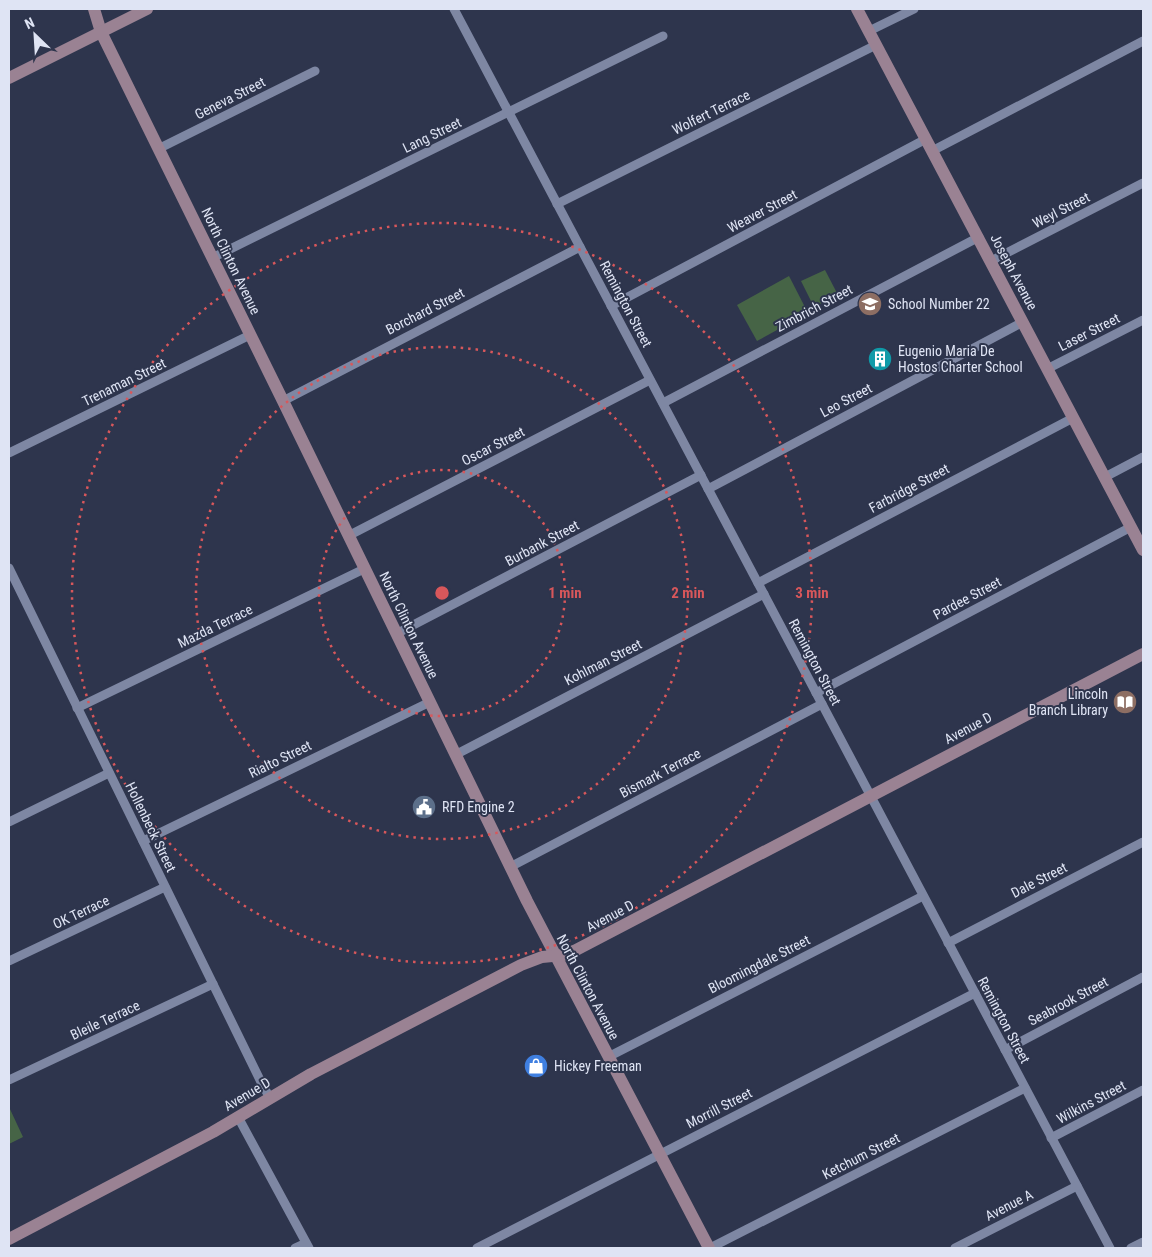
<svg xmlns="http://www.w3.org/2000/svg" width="1152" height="1257" viewBox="0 0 1152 1257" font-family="'Roboto Condensed',sans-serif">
<rect width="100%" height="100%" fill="#2e354d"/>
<!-- green -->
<g fill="#466446">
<polygon points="825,270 838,295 814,307 801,281"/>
<polygon points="789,276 808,313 757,341 737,305"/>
<polygon points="9,1107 23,1137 9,1144"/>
</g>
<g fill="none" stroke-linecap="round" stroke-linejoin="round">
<!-- street -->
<g stroke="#7e87a3" stroke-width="9">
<polyline points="454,9 1110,1248"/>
<polyline points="869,31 914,9"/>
<polyline points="158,149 315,71"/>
<polyline points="932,151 1143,41"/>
<polyline points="557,204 876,45"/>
<polyline points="212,258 663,36"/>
<polyline points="991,261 1143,183"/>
<polyline points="611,306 926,139"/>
<polyline points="1047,369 1143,320"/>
<polyline points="283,401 580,247"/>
<polyline points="663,403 979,237"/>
<polyline points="9,453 250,335"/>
<polyline points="1105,477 1143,457"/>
<polyline points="708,489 1023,322"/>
<polyline points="348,536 650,380"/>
<polyline points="9,568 262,1084 270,1098"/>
<polyline points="758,583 1073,418"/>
<polyline points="396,634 701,475"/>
<polyline points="816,693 1131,527"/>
<polyline points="77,708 364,569"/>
<polyline points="455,755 764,594"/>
<polyline points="9,822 109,773"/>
<polyline points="143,841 430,702"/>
<polyline points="510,867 822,704"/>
<polyline points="948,943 1143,842"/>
<polyline points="9,961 165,887"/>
<polyline points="1005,1050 1143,977"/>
<polyline points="608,1057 923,896"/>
<polyline points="9,1080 213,984"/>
<polyline points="238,1117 309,1248"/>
<polyline points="1051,1138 1143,1090"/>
<polyline points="295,1248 306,1243"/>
<polyline points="477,1248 975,993"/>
<polyline points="710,1248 1025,1088"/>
<polyline points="955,1248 1077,1186"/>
<polyline points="1131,1248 1143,1242"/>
</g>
<!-- secondary -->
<g stroke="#9a8293" stroke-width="12">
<polyline points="94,9 101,32 283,401 527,901 709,1248"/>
<polyline points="857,9 1143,550"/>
<polyline points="9,78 147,9"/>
<polyline points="9,1239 213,1132 311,1074 521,965 542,957 563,955 576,950 1143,654"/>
</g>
</g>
<!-- distance rings -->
<g fill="none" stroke="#d8575b" stroke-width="2.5" stroke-dasharray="2.5 5">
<circle cx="442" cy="593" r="123"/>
<circle cx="442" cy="593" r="246"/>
<circle cx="442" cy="593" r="370"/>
</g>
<!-- icons -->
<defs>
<g id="school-disc" transform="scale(1.25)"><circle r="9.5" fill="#8d6e63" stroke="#2e354d"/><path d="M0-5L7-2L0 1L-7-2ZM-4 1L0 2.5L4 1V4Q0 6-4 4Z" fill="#fff"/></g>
<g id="building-disc" transform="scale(1.25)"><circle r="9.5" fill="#0f9aa8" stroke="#2e354d"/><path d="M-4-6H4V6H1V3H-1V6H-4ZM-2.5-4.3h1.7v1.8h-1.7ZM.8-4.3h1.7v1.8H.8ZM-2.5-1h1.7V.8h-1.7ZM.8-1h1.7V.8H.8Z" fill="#fff"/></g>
<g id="library-disc" transform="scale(1.25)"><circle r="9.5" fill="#8d6e63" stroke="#2e354d"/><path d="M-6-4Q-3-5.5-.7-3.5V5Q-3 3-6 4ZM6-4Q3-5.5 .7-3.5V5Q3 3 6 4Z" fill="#fff"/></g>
<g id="civic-disc" transform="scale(1.25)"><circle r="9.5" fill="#5c6f8a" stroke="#2e354d"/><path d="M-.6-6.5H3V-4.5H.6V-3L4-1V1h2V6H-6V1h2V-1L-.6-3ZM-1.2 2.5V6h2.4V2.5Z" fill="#fff"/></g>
<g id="shop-disc" transform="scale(1.25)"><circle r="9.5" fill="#3f7fe0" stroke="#2e354d"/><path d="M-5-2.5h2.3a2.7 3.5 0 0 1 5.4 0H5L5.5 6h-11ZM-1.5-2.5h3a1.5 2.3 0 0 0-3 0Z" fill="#fff"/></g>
</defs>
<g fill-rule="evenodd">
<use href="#school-disc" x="870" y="304"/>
<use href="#building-disc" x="880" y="359"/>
<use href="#library-disc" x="1125" y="702"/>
<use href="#civic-disc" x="424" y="807"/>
<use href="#shop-disc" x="536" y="1066"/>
</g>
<g text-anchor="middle" stroke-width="4" stroke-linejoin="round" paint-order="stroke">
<!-- street labels -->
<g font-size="14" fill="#dfe4f4" stroke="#2e354d">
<text transform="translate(230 98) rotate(-27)" y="5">Geneva Street</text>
<text transform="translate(711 112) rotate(-26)" y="5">Wolfert Terrace</text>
<text transform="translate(432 135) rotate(-26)" y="5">Lang Street</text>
<text transform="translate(1061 210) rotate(-27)" y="5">Weyl Street</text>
<text transform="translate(762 211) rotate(-28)" y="5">Weaver Street</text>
<text transform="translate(231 261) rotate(64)" y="5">North Clinton Avenue</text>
<text transform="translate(1014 272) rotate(62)" y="5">Joseph Avenue</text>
<text transform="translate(626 304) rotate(62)" y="5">Remington Street</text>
<text transform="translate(814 308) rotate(-28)" y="5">Zimbrich Street</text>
<text transform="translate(425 311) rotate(-27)" y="5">Borchard Street</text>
<text transform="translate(1089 332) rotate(-27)" y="5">Laser Street</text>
<text transform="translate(124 382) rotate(-26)" y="5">Trenaman Street</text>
<text transform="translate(846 400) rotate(-28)" y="5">Leo Street</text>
<text transform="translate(493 446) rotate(-27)" y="5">Oscar Street</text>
<text transform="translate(909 488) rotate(-28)" y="5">Farbridge Street</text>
<text transform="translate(542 543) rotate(-28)" y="5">Burbank Street</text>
<text transform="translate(967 598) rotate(-28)" y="5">Pardee Street</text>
<text transform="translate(409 625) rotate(64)" y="5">North Clinton Avenue</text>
<text transform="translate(215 626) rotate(-26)" y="5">Mazda Terrace</text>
<text transform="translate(603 662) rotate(-27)" y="5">Kohlman Street</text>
<text transform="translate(815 662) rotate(62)" y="5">Remington Street</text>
<text transform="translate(968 728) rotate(-28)" y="5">Avenue D</text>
<text transform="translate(280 759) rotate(-26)" y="5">Rialto Street</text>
<text transform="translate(660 773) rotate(-28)" y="5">Bismark Terrace</text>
<text transform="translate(151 827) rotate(64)" y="5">Hollenbeck Street</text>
<text transform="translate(1039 880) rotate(-27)" y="5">Dale Street</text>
<text transform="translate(81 912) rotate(-25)" y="5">OK Terrace</text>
<text transform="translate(610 916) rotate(-28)" y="5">Avenue D</text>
<text transform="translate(759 964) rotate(-27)" y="5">Bloomingdale Street</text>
<text transform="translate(588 987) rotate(62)" y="5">North Clinton Avenue</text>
<text transform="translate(1068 1001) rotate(-28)" y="5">Seabrook Street</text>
<text transform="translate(105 1020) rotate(-25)" y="5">Bleile Terrace</text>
<text transform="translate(1004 1020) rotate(62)" y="5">Remington Street</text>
<text transform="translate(247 1094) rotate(-31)" y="5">Avenue D</text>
<text transform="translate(1091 1102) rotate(-28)" y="5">Wilkins Street</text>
<text transform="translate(719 1108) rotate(-27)" y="5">Morrill Street</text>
<text transform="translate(861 1156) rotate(-27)" y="5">Ketchum Street</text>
<text transform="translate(1009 1205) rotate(-27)" y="5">Avenue A</text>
</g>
<!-- poi labels -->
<g font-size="14" fill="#dfe4f4" stroke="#2e354d" text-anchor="start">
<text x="888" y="309">School Number 22</text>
<text x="898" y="356">Eugenio Maria De<tspan x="898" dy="16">Hostos Charter School</tspan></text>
<text x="1108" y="699" text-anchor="end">Lincoln<tspan x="1108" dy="16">Branch Library</tspan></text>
<text x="442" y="812">RFD Engine 2</text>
<text x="554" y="1071">Hickey Freeman</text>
</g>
</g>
<circle cx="442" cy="593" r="8" fill="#d8575b" stroke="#2e354d" stroke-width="2.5"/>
<g font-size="15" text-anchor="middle" font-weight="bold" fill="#d8575b" stroke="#2e354d" stroke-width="4" stroke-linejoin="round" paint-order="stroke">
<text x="565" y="598">1 min</text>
<text x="688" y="598">2 min</text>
<text x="812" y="598">3 min</text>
</g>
<!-- border -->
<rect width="1152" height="1257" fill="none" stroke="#dfe4f4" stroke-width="20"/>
<!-- north arrow -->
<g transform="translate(35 35) rotate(335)" stroke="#2e354d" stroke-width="4" paint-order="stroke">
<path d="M0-4L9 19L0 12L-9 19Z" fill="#dfe4f4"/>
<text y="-8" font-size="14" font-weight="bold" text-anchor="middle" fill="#dfe4f4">N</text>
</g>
</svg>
